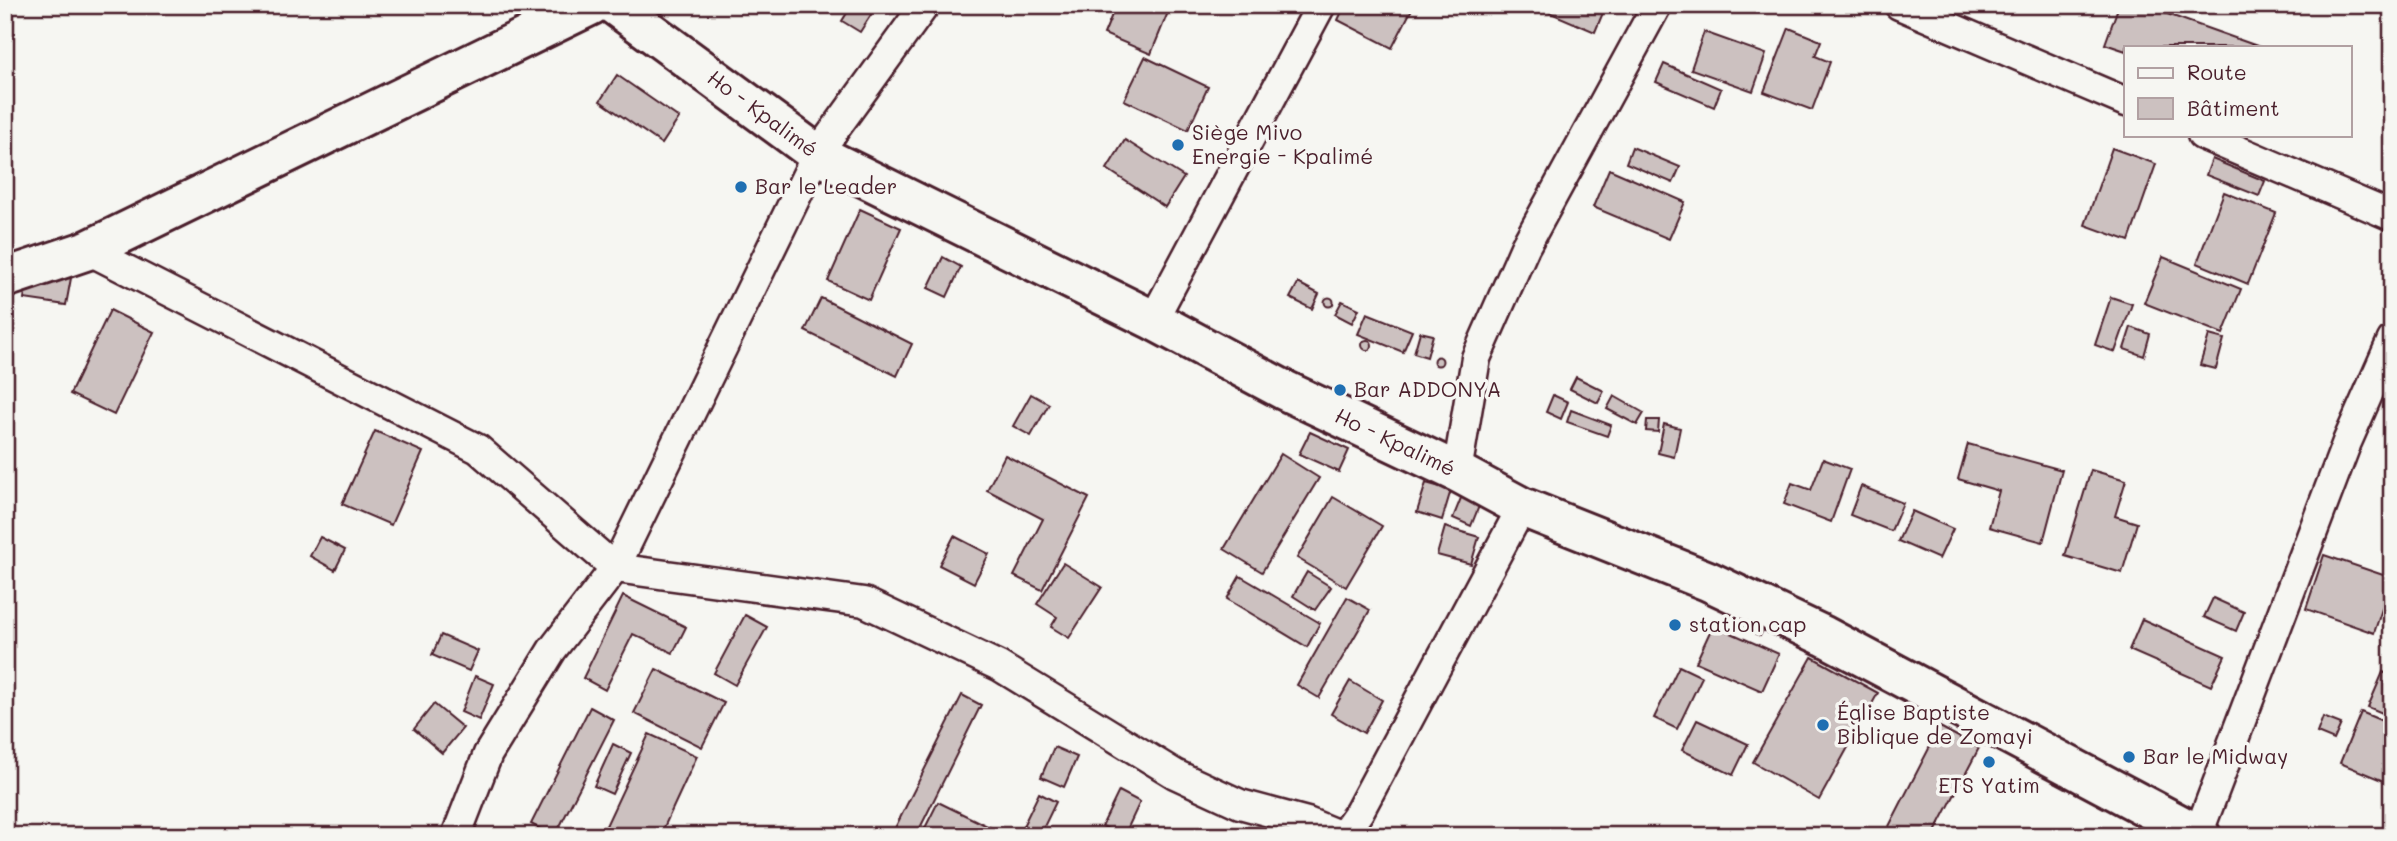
<svg xmlns="http://www.w3.org/2000/svg" width="2397" height="841" viewBox="0 0 2397 841" font-family="Mali,sans-serif">
<rect width="100%" height="100%" fill="#f6f6f2"/>
<filter id="ink" filterUnits="userSpaceOnUse"><feTurbulence type="fractalNoise" baseFrequency=".0143" numOctaves="2"/><feDisplacementMap in="SourceGraphic" scale="14" xChannelSelector="R" yChannelSelector="G"/><feConvolveMatrix kernelMatrix="1 2 1 2 8 2 1 2 1" color-interpolation-filters="sRGB"/></filter>
<g filter="url(#ink)">
<!-- building -->
<g fill="#ccc1c0" stroke="#4a1f2b" stroke-width="2">
<polygon points="852,5 860,5 872,13 860,32 842,21"/>
<polygon points="1116,5 1171,5 1151,54 1104,34"/>
<polygon points="1345,5 1414,5 1392,48 1338,20"/>
<polygon points="1548,5 1598,5 1605,8 1595,32 1546,11"/>
<polygon points="2119,5 2142,5 2260,47 2126,47 2126,51 2105,44"/>
<polygon points="1789,28 1821,41 1815,56 1830,62 1812,110 1764,92"/>
<polygon points="1704,32 1766,54 1753,91 1691,69"/>
<polygon points="1145,57 1208,87 1188,130 1124,100"/>
<polygon points="1664,64 1721,89 1714,107 1656,82"/>
<polygon points="617,75 679,118 662,144 600,101"/>
<polygon points="1125,140 1184,177 1165,207 1107,169"/>
<polygon points="1632,147 1680,167 1673,183 1626,163"/>
<polygon points="2112,148 2156,164 2129,241 2085,225"/>
<polygon points="2212,159 2265,181 2259,196 2206,175"/>
<polygon points="1609,169 1685,202 1669,239 1593,207"/>
<polygon points="2224,192 2276,213 2248,284 2197,263"/>
<polygon points="860,209 901,228 869,300 828,281"/>
<polygon points="943,257 961,267 947,297 928,288"/>
<polygon points="2163,257 2241,289 2223,334 2144,303"/>
<polygon points="28,271 71,278 66,305 24,299"/>
<polygon points="1298,283 1319,294 1312,309 1290,298"/>
<polygon points="2111,297 2132,304 2115,352 2095,345"/>
<circle cx="1329" cy="302" r="4.5"/>
<polygon points="821,298 912,344 897,376 805,331"/>
<polygon points="1342,301 1359,309 1352,323 1335,314"/>
<polygon points="110,310 154,332 114,415 70,394"/>
<polygon points="1367,313 1412,331 1403,352 1358,334"/>
<polygon points="2131,327 2150,334 2144,356 2124,349"/>
<polygon points="1420,332 1433,335 1427,357 1414,353"/>
<polygon points="2209,335 2224,339 2216,369 2200,365"/>
<circle cx="1367" cy="345" r="5"/>
<circle cx="1438" cy="361" r="4.5"/>
<polygon points="1576,377 1604,391 1598,403 1570,389"/>
<polygon points="1031,394 1049,404 1031,436 1013,426"/>
<polygon points="1553,395 1568,402 1561,419 1546,412"/>
<polygon points="1614,396 1644,413 1637,425 1607,409"/>
<polygon points="1571,410 1611,425 1607,436 1567,422"/>
<polygon points="1647,420 1659,420 1658,432 1646,431"/>
<polygon points="1664,424 1680,428 1674,457 1658,453"/>
<polygon points="375,431 423,452 391,525 342,504"/>
<polygon points="1310,432 1349,450 1339,472 1299,454"/>
<polygon points="1968,444 2062,470 2043,542 1989,527 1999,491 1958,479"/>
<polygon points="1281,454 1319,478 1262,572 1224,549"/>
<polygon points="1005,455 1089,498 1042,590 1014,576 1043,519 987,490"/>
<polygon points="1823,459 1850,469 1831,522 1784,504 1792,483 1811,490"/>
<polygon points="2091,470 2126,480 2115,516 2137,523 2122,573 2065,556"/>
<polygon points="1426,483 1451,490 1442,520 1417,512"/>
<polygon points="1861,486 1903,503 1891,531 1850,515"/>
<polygon points="1463,493 1481,501 1471,526 1453,518"/>
<polygon points="1333,497 1382,526 1346,587 1297,558"/>
<polygon points="1912,511 1953,529 1939,559 1898,541"/>
<polygon points="1445,527 1479,537 1471,564 1437,555"/>
<polygon points="954,536 989,554 974,583 939,565"/>
<polygon points="320,537 345,550 335,570 310,556"/>
<polygon points="2324,555 2392,578 2392,605 2384,603 2374,633 2306,609"/>
<polygon points="1063,563 1102,587 1069,638 1051,627 1057,617 1037,604"/>
<polygon points="1307,572 1331,587 1315,610 1293,596"/>
<polygon points="1240,576 1320,623 1307,647 1227,599"/>
<polygon points="623,596 686,627 673,653 633,634 605,690 583,678"/>
<polygon points="1347,597 1370,610 1319,698 1297,685"/>
<polygon points="2213,598 2244,612 2236,631 2204,617"/>
<polygon points="1752,605 1771,614 1760,636 1741,627"/>
<polygon points="745,615 767,627 735,685 714,673"/>
<polygon points="2142,619 2225,656 2211,686 2129,650"/>
<polygon points="1713,625 1779,654 1762,691 1696,662"/>
<polygon points="441,635 478,651 469,671 432,655"/>
<polygon points="1812,657 1878,693 1819,800 1753,762"/>
<polygon points="1679,666 1702,677 1677,729 1654,718"/>
<polygon points="656,669 724,703 702,747 634,713"/>
<polygon points="2383,672 2392,676 2392,717 2368,707"/>
<polygon points="475,676 494,684 479,720 461,712"/>
<polygon points="1350,681 1382,700 1364,733 1331,714"/>
<polygon points="962,695 981,705 916,836 891,836"/>
<polygon points="434,704 463,728 442,753 414,729"/>
<polygon points="590,707 614,720 555,836 553,836 531,824"/>
<polygon points="2361,712 2392,725 2392,769 2386,782 2340,763"/>
<polygon points="2323,717 2341,724 2334,740 2317,733"/>
<polygon points="1697,720 1748,744 1733,775 1682,750"/>
<polygon points="1940,727 1979,748 1933,836 1884,836"/>
<polygon points="649,734 697,756 660,836 615,836 604,830"/>
<polygon points="613,744 631,753 612,794 594,786"/>
<polygon points="1054,747 1077,757 1064,787 1041,777"/>
<polygon points="1119,791 1140,802 1124,836 1102,826"/>
<polygon points="1039,793 1056,802 1040,835 1023,826"/>
<polygon points="938,802 1006,835 1005,836 921,836"/>
</g>
<g fill="none" stroke-linecap="round" stroke-linejoin="round">
<!-- street casing -->
<g stroke="#4a1f2b" stroke-width="33">
<g id="street">
<polyline points="1899,5 2126,102"/>
<polyline points="2202,135 2392,216"/>
<polyline points="88,250 478,449 615,568 864,602 999,666 1175,774 1240,804 1307,822 1341,836"/>
<polyline points="1153,320 1321,5"/>
<polyline points="1457,472 1476,358 1525,247 1657,5"/>
<polyline points="2198,834 2347,442 2392,340"/>
<polyline points="456,836 488,754 552,650 615,568 817,154 925,5"/>
<polyline points="1342,836 1359,812 1522,507"/>
</g>
</g>
<!-- secondary casing -->
<g stroke="#4a1f2b" stroke-width="44">
<g id="secondary">
<path id="s1" d="M614,5L817,154L1153,320L1284,390L1457,472L1522,507L1708,581L1824,636L2201,836"/>
<polyline points="5,278 88,250 592,5"/>
</g>
</g>
<!-- street -->
<use href="#street" stroke="#f6f6f2" stroke-width="28"/>
<!-- secondary -->
<use href="#secondary" stroke="#f6f6f2" stroke-width="38"/>
</g>
</g>
<!-- markers -->
<g fill="#1f6fb2" stroke="#f6f6f2" stroke-width="2.5">
<circle cx="1178" cy="145" r="7"/>
<circle cx="741" cy="187" r="7"/>
<circle cx="1340" cy="390" r="7"/>
<circle cx="1675" cy="625" r="7"/>
<circle cx="1823" cy="725" r="7"/>
<circle cx="2129" cy="757" r="7"/>
<circle cx="1989" cy="762" r="7"/>
</g>
<g text-anchor="middle" stroke-width="7" stroke-linejoin="round" paint-order="stroke">
<!-- street labels -->
<g font-size="21" fill="#4a1f2b" stroke="#f6f6f2">
<text dy="7" stroke="none"><textPath href="#s1" startOffset="184">Ho - Kpalimé</textPath></text>
<text dy="7" stroke="none"><textPath href="#s1" startOffset="898">Ho - Kpalimé</textPath></text>
</g>
<!-- poi labels -->
<g font-size="21" fill="#4a1f2b" stroke="#f6f6f2" text-anchor="start">
<text x="1192" y="140">Siège Mivo<tspan x="1192" dy="24">Energie - Kpalimé</tspan></text>
<text x="755" y="194">Bar le Leader</text>
<text x="1354" y="397">Bar ADDONYA</text>
<text x="1689" y="632">station cap</text>
<text x="1837" y="720">Église Baptiste<tspan x="1837" dy="24">Biblique de Zomayi</tspan></text>
<text x="2143" y="764">Bar le Midway</text>
<text x="1989" y="793" text-anchor="middle">ETS Yatim</text>
</g>
</g>
<!-- margin -->
<rect width="2397" height="841" fill="none" stroke="#f6f6f2" stroke-width="28"/>
<rect x="14" y="14" width="2369" height="813" fill="none" stroke="#4a1f2b" stroke-width="2.5" filter="url(#ink)"/>
<!-- legend -->
<rect x="2124" y="46" width="228" height="91" fill="#f6f6f2" stroke="#b1a0a2" stroke-width="2"/>
<rect x="2138" y="68" width="35" height="10" fill="#f6f6f2" stroke="#b1a0a2" stroke-width="2"/>
<text x="2187" y="80" font-size="21" fill="#4a1f2b">Route</text>
<rect x="2138" y="98" width="35" height="21" fill="#ccc1c0" stroke="#b1a0a2" stroke-width="2"/>
<text x="2187" y="116" font-size="21" fill="#4a1f2b">Bâtiment</text>
</svg>
